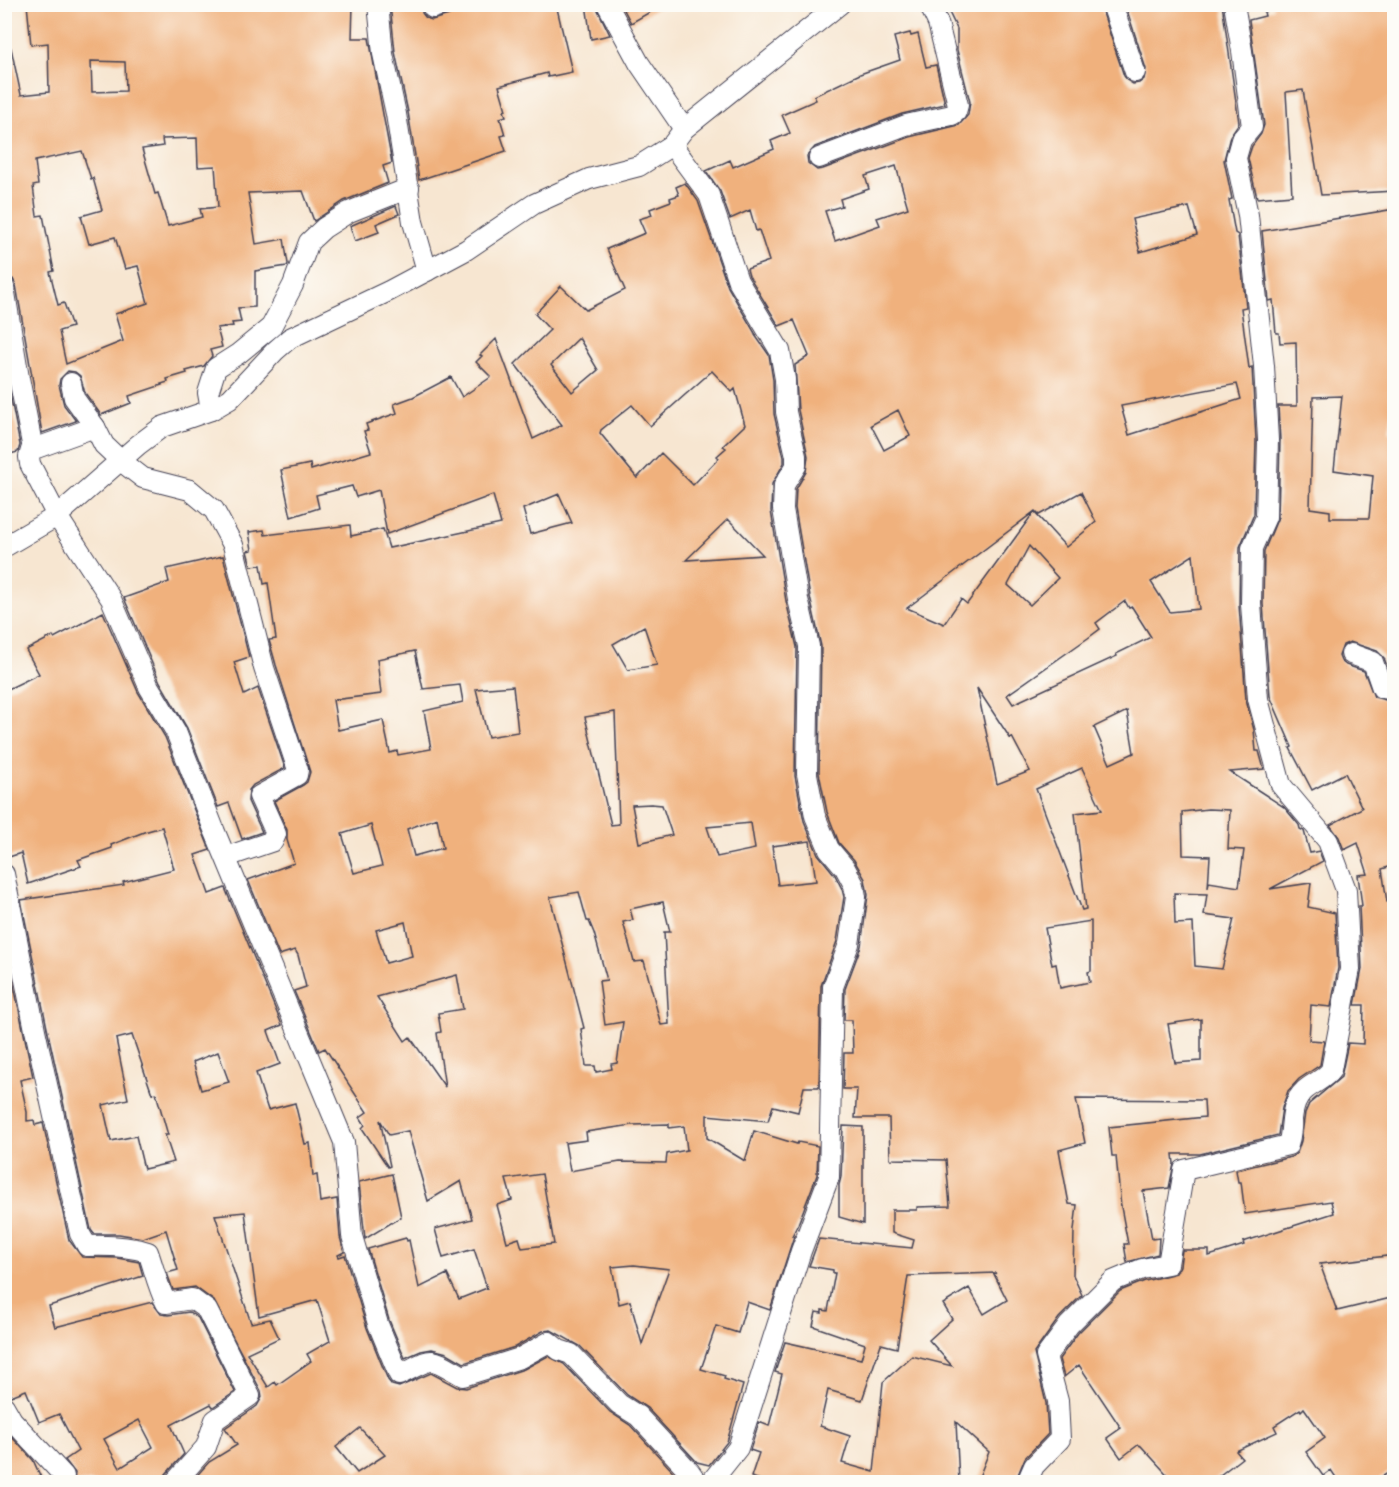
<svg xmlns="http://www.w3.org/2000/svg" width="1399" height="1487" viewBox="0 0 1399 1487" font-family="Alegreya,serif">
<rect width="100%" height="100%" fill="#fdfcf7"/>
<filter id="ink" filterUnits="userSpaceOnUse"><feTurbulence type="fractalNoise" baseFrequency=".0167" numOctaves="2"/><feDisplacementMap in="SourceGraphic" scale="12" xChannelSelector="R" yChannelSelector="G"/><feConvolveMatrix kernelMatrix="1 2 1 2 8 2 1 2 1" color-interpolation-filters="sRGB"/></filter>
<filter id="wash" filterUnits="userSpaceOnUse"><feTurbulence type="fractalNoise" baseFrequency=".008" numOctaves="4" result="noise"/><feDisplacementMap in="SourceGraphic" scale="24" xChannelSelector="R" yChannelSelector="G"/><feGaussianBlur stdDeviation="1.35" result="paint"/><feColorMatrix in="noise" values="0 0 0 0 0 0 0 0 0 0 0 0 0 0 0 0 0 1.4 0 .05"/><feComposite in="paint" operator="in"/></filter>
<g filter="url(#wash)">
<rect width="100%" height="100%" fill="#f7e6d1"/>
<g id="blocks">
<!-- building -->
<g fill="#f0b17d" fill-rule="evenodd">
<path d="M27,4H353L352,38H369L392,163L383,166L388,183L344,201L314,221L303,191L248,193L256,244L284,239L288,264L287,266L255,271V307L238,308L241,322L232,323L233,326L217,328L222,347L210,350L212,356L204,366L186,371L187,373L167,379L168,382L161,384L162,385L129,396L131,403L101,415L85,393L80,376L75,372L68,371L60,379L59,385L64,405L76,421L42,433L16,285L13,279L4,275V48H11L21,95L49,92L48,43L31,45ZM91,61L125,62L126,91L92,92ZM197,138L198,167L215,166L218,207L200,209L202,217L168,226L158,193L155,194L142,149L163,146L162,139ZM82,151L91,179L93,178L102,210L81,216L89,244L115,237L125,269L138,266L148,303L115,314L123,341L66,364L59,331L72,327L64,303L58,305L50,272L54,271L43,215L37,216L33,186L38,185L35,161Z"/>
<polygon points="390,4 422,4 422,13 426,18 432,20 449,15 454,11 456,5 459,4 556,4 572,72 548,77 547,73 499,86 506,110 504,111 506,116 500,118 505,135 501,136 506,151 419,180 408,112 395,52"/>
<polygon points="586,4 595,4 610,35 591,39"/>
<polygon points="621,4 664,4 631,23"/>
<path d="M945,4H1100L1124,76L1128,81L1133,84L1139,83L1144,79L1146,69L1125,4H1222L1239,123L1230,136L1224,160L1232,199L1229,200L1235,233L1238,235L1246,307L1241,308L1249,368L1252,367L1256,440L1254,514L1240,547L1239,605L1246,700L1254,730L1256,751H1259L1264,769L1230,772L1284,807L1299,825L1300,829L1304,831L1310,853L1319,851L1323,861L1270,889L1311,883L1308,907L1335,913L1338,968L1331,1007L1311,1005L1309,1040L1324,1041L1320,1065L1299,1079L1288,1091L1282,1108L1278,1135L1200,1154H1173L1174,1164L1169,1188L1143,1191L1152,1239L1159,1238L1158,1254L1127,1262L1124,1244H1128L1121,1207L1116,1156H1112L1109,1127L1205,1117L1204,1100L1076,1099L1085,1143L1059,1150L1069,1204L1077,1205L1074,1230L1073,1275L1082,1295L1059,1318L1034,1353L1046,1403L1048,1434L1025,1458L1015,1482H977L989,1452L956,1422L959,1482H767L751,1477L759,1453L750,1450L759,1422L769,1426L782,1374L775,1372L785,1342L861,1359L865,1344L813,1326L816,1312L822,1313V1310L828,1311L835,1273H833V1270L809,1266L819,1239L912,1248L914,1240L892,1233V1210H917V1207L950,1206L946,1160L890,1159L889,1118H855L857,1089H843L844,1053H853L852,1020H844L845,989L861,946L868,895L865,879L854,860L839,843L827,812L819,773L821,646L810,597L795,508L796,489L806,472L808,456L798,410L795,365L809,356L794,320L779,326L749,276L747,269L769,261L759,230L756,231L750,210L730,219L720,191L706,171L730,160L733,167L774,149L771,141L790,133L782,115L816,100L814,96L860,74L900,60L894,37L910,33L911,36L918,34L926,67L936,65L945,104L902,114L815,147L807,156L808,163L817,170L823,169L909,137L959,125L968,115L970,102L957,50V29ZM896,166L908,208L877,218L880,225L835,241L825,211L842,206L840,199L869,189L865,176ZM1189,207L1197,235L1140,252L1132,219ZM1237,384L1241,399L1129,435L1121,406ZM898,410L910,436L884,450L871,425ZM1081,492L1096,522L1066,547L1034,512L967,604L961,599L944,624L907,608L1035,511L1039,515ZM1029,546L1058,578L1030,605L1008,585ZM1193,555L1199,609L1170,612L1151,582ZM1125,601L1129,608L1132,607L1151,637L1116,654L1117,656L1013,704L1007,695L1088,638L1100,629L1096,623ZM977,688L1010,738L1012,737L1030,771L997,784ZM1127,711L1134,753L1110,764L1094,727ZM1082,768L1102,810L1075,813L1086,909L1082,910L1036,789ZM1208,809L1230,810L1228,849L1244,850L1239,887L1209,882L1208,888L1210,856L1183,855L1182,812ZM1174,893L1207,894L1204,915L1234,919L1222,969L1195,966L1193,923L1175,924ZM1091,921V971L1088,972L1090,982L1060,988L1056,964L1052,965L1045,928ZM1201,1019V1061L1175,1063L1168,1024ZM996,1273L994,1274L1007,1300L984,1314L969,1288L943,1304L952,1319L929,1340L952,1366L912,1356L883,1382L874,1472L842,1463L850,1436L820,1426L828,1390L862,1400L881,1344L897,1348L908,1276Z"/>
<polygon points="1273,4 1395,4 1395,191 1321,195 1303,90 1286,92 1292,195 1257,198 1248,158 1252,146 1261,134 1264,125 1249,20 1265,16 1264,12 1274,9"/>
<path d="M685,183L698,201L728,287L756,335H755L769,355L773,380L774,414L784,457V463L772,484L771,511L786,601L797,647L795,776L804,821L818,854L835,875L842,889L844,897L837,941L821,986L819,1087H804L798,1112L773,1106L768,1121L707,1115V1138L745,1161L754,1131L797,1144L798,1142L818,1146L817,1175L798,1224L792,1236H794L770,1310L747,1302L738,1333L716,1326L701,1369L725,1376L724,1379L743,1385L727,1442L709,1465L697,1462L647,1408L627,1395L580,1346L551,1330L543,1331L515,1347L464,1363L447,1353L432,1349L421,1351L405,1358L389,1320L368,1249L406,1238L407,1241L409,1240L419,1288L447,1274L459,1299L487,1288L474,1249L443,1258L435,1229L472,1219L461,1181L428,1201L408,1131L389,1135L380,1120L390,1166L388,1167L362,1128L365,1125L360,1117L367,1112L325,1048L319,1051L294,991L306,987L298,955L295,950L279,955L248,880L294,863L287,840V830L274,801L303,785L307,782L310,772L276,665L269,640L276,639L268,583L264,584L261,565L251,566L247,551L252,550L249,532L264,530L265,535L350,525L351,536L383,529L389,548L501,524L493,495L387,534L379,490L356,497L352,486L316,495L319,508L291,517L281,470L310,464L311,470L371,452L364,431L368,430L366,424L397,413L394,404L413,397L451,377L462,397L491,377L476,362L482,356L480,355L496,339L533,439L562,425L515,364L550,330L535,314L561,286L586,310L625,290L607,249L645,233L639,219L652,215L650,209L671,201L670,198L679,195L676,187ZM579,338L598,370L572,392L551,365ZM712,371L732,392L735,389L745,425L723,446L726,448L717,456L719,458L693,485L661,453L637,478L600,433L601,430L632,405L650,426ZM559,494L572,523L530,534L523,509ZM728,519L763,555L686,560ZM644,626L657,665L628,670L613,644ZM415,651L423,689L460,685L463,702L424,711L431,749L398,755L397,751L390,753L383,720L338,730L333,700L381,694L377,659ZM513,686L518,732L488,737L476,689ZM615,712L619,824L611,825L585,717ZM651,804L662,805L672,835L639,843L632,805ZM437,818L443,848L414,856L407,829ZM751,823L755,849L717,857L707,827ZM371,825L382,866L354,873L342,834ZM810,841L816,881L778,885L772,846ZM579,892L587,921H589L594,933L607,980L599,981L605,1025L623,1022L617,1063L611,1064L612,1069L596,1072L595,1066H586L581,1029L584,1028L550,897ZM663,902L670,932H664L669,1024L661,1025L644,961L634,962L623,922L633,920L630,909ZM405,922L412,956L386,963L376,930ZM457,975L463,1009L438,1013L441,1032L437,1033L445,1087L410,1037L405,1041L377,997ZM669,1124V1128L684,1126L687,1150L667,1154L666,1163L620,1162L570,1171L565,1143L587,1140L586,1132L632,1125ZM542,1174L554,1244L522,1248L519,1238L507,1242L497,1205L512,1200L506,1179ZM634,1265L669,1269L642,1344L630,1301L619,1304L612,1267Z"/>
<polygon points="396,206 399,214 376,224 379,232 355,241 350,226"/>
<path d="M1395,209V394L1389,432L1395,433V678L1391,677L1384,658L1377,651L1350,642L1343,645L1339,656L1341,661L1346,665L1364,671L1374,697L1390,701L1395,711V865L1382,869L1387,902L1395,901V1006H1390L1389,1044H1395V1255L1320,1264L1337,1311L1395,1297V1469L1373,1482H1339L1331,1470L1323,1476L1306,1452L1325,1438L1304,1408L1301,1411L1300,1409L1274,1426L1277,1432L1236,1451L1242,1458L1211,1482H1174L1141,1446L1138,1445L1121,1458L1107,1438L1121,1428L1079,1365L1064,1377L1059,1359L1078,1333L1120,1291L1145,1281L1176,1273L1180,1266L1182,1250H1209V1256L1244,1245L1243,1242L1334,1213L1331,1201L1245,1214L1241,1182H1238L1236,1170L1291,1157L1297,1153L1301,1141L1305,1113L1309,1104L1341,1077L1348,1043L1363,1044L1364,1005H1355L1362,969L1359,906H1362L1358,875L1368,874L1358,843L1344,850L1339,837L1330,825L1362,808L1345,773L1312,790L1290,748L1292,747L1270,696L1263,604L1264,551L1278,517L1280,440L1278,406H1297L1296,342L1280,343L1279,333H1276L1273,300L1269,301L1262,231ZM1342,396L1334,470L1373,476L1369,518H1330V511L1310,508L1313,397Z"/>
<polygon points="4,364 20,445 18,452 6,455 4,446"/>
<polygon points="223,556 249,657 234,662 244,695 258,688 285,768 253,785 249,790 248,801 262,832 242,839 229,803 218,807 187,728 160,682 124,598 169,582 166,569"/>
<path d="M103,612L138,692L165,737L210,850L195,855L209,894L225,888L282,1025L268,1031L280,1064L256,1073L268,1110L295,1103L305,1144L310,1143L313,1176L317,1175L320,1202L337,1199L340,1237L344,1252L338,1255L339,1257L345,1255L367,1328L388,1380L392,1385L399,1387L431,1373L457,1387L466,1388L524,1369L548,1356L564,1364L610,1412L630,1425L678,1477L674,1482H654L648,1478L641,1482H191L209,1462L237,1445L225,1428L257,1406L262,1397L261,1391L214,1301L195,1287L173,1290L167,1273L178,1270L166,1230L143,1238L119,1234H94L91,1230L47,1028L21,900L124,885L123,882L174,869L162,827L144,832L111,845L112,848L78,860L81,866L28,884L21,853L9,857L4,845V691L39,674L26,650L53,636L54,638ZM132,1035L152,1094L156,1093L168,1135H165L174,1162L144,1169L136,1136L111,1141L103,1105L128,1099L116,1039ZM218,1052L229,1082L201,1090L193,1062ZM245,1212L259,1316L317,1300L330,1341L307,1354L311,1361L277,1385L275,1382L268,1387L247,1353L279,1338L270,1319L251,1323L215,1215ZM360,1428L385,1455L357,1473L336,1447Z"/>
<path d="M4,938L33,1077L20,1080L27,1112V1121L34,1120L35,1125L43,1123L69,1240L82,1257L117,1258L139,1262L143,1276L49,1306L55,1327L152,1302L161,1314L168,1315L189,1312L198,1318L235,1392L213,1407L211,1404L171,1425L184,1454L166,1474L163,1482H74L75,1473L65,1460L78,1451L59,1414L39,1422L26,1390L11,1396L4,1394ZM139,1420L153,1447L120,1468L104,1439Z"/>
<polygon points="843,1126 863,1127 863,1224 839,1217 839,1185 841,1177"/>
<polygon points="392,1174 401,1217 365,1239 359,1182"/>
<polygon points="9,1434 33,1460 43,1482 4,1482 4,1436"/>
</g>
</g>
</g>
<g filter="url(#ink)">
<use href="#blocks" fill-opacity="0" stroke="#423f52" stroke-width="1.5"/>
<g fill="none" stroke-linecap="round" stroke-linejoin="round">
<!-- street casing -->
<g stroke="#423f52" stroke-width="22">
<g id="street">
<polyline points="378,4 383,54 396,114 413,222 427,271"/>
<polyline points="607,4 639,63 684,129"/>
<polyline points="1112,4 1135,72"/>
<polyline points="433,8 444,4"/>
<polyline points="672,145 709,195 738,281 780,351 785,379 786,412 796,456 796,466 784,485 783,509 798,599 809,646 807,774 815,816 829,849 845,868 854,885 856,897 849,944 833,987 829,1177 801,1251 738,1448 711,1482"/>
<polyline points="819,158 906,125 952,115 956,112 958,105 938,23 929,4"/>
<polyline points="4,287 19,378 33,449"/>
<polyline points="71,383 74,398 95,427 104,445 121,461 143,478 190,490 214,510 233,545 264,668 298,770 297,775 259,796 276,834 273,841 226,857"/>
<polyline points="211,410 208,393 216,368 238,354 271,327 293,285 309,242 324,228 349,212 409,188"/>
<path d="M95,427L31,450L29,457L30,464L57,516L111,599L149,687L176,732L215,832L344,1142L352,1236L378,1324L399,1375C436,1357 426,1355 463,1376L520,1358L549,1342L559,1350L571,1354L619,1404L638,1416L690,1472L697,1482"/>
<polyline points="4,547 57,516 138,445 162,427 211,410 230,399 275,351 290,338 389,291 466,250 534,204 589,179 639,166 672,145 684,129 840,4"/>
<polyline points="1351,654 1373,662 1382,688 1394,690"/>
<path d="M4,874L35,1030L80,1234L87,1246C108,1245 128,1246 148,1252C154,1269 158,1287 166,1303L192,1299L207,1310L250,1396L215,1420L206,1447L175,1482"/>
<polyline points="4,1406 12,1420 64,1476"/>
<path d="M1027,1482L1034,1466L1060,1439L1058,1401L1046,1356L1069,1325L1113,1281L1142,1269L1168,1264L1184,1170L1288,1145C1294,1127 1288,1106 1304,1091C1312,1083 1324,1080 1331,1070L1350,969L1346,890L1328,841L1281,785L1258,699L1251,604L1252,548L1266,517L1268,440L1264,366L1248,215L1236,158L1241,140L1252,127L1242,51L1234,4"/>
</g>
</g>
<!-- street -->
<use href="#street" stroke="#fff" stroke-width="20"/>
</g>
</g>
<!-- margin -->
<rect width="1399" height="1487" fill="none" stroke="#fdfcf7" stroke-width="24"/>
</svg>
